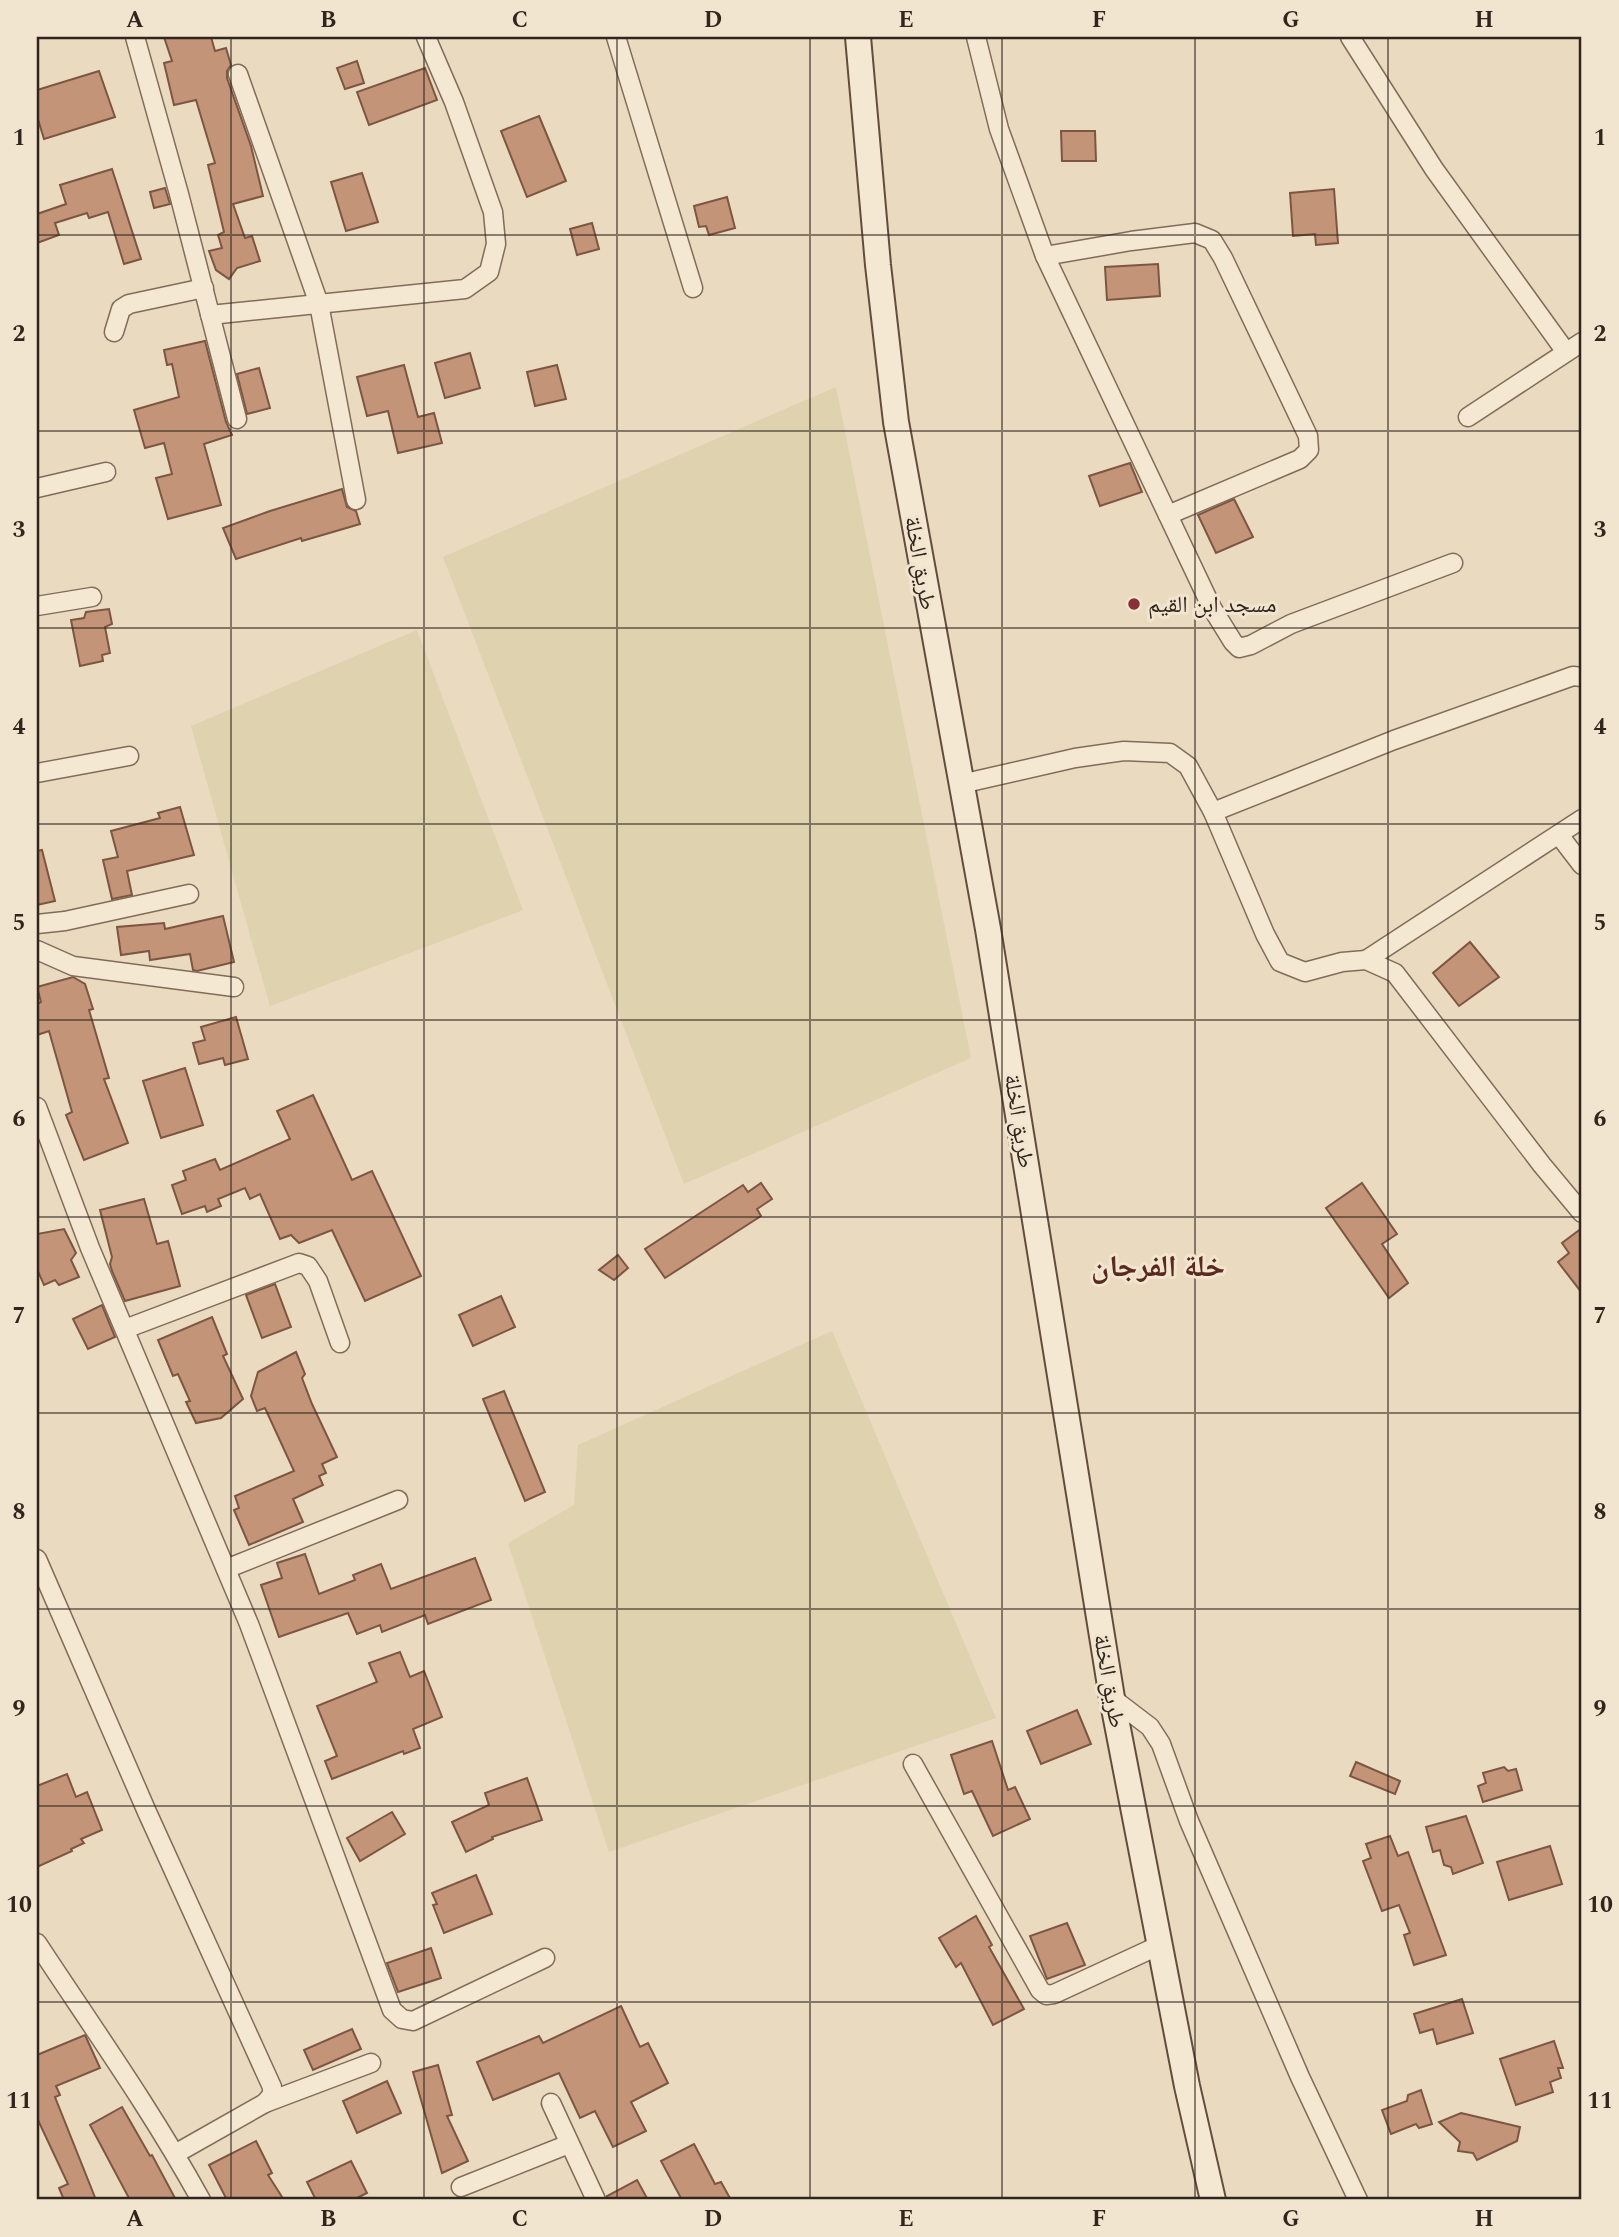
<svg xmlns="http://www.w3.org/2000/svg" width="1619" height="2237" viewBox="0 0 1619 2237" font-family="Spectral,'Noto Naskh Arabic',serif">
<rect width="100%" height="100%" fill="#e9dac0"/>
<!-- farmland -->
<g fill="#ded3ae">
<polygon points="836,387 971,1058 684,1184 443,557"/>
<polygon points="417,630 523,910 270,1006 191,726"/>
<polygon points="832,1331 996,1718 609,1852 508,1543 574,1505 578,1445"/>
</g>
<!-- building -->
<g fill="#c49479" stroke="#7d5642" stroke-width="2">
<polygon points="164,37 211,37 215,51 226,48 231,65 227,71 227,78 251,146 263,196 233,204 245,238 252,236 260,261 237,268 229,279 216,270 209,251 222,248 218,235 224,232 208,165 215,163 196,100 174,105 164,63 172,61"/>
<polygon points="357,61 364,83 345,89 337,68"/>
<polygon points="425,68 437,100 369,125 357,92"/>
<polygon points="99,71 115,117 44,139 37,116 37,90"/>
<polygon points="539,116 566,181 527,197 501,131"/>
<polygon points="1061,131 1095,131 1096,161 1062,161"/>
<polygon points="112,169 141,259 124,264 108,212 89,218 87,213 55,223 59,235 37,243 37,214 66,204 60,185"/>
<polygon points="362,173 378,222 346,231 331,182"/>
<polygon points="165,188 170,204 154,208 150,192"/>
<polygon points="1334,189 1338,243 1316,245 1315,234 1293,236 1290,193"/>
<polygon points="727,197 735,228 709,235 706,226 699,227 694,206"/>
<polygon points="592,223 599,249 577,255 570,229"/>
<polygon points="1158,264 1160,296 1107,300 1105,267"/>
<polygon points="205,341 226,422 232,435 204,444 221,505 168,519 156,478 172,474 164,443 145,448 134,410 179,397 172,364 167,365 164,350"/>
<polygon points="470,353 480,388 445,398 435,363"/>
<polygon points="404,365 418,417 434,413 442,443 398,453 388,411 367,416 357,377"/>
<polygon points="557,365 566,399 535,406 527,372"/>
<polygon points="259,368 270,408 247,414 237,374"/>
<polygon points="1130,463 1142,492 1100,506 1089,476"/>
<polygon points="342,489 347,507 356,511 360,524 302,541 301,538 236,559 223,528 270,511"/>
<polygon points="1234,499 1253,537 1216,553 1198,515"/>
<polygon points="109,609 112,624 105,627 110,653 102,655 103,661 80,666 71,620 84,618 86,612"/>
<polygon points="180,807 194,855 127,871 132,895 112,899 103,860 118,857 111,831 160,818 158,813"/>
<polygon points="42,850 55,901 37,905 37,851"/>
<polygon points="223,916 234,962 197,971 193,970 190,954 150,960 149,951 121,955 117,927 164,923 165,929"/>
<polygon points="1470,942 1499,977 1459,1006 1433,973"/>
<polygon points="73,977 85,984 93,1009 89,1010 109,1078 104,1079 128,1143 84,1160 66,1115 72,1112 49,1031 37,1035 37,1004 41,1002 37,987"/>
<polygon points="236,1017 248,1059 225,1065 223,1058 199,1064 193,1043 205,1040 201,1027"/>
<polygon points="185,1068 203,1125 161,1138 143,1081"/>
<polygon points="313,1095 352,1180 372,1171 421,1276 365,1301 332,1230 299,1243 291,1235 280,1239 260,1194 250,1199 245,1188 218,1199 221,1206 207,1212 205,1206 182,1214 172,1185 186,1180 183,1171 215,1159 220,1170 290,1139 277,1111"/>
<polygon points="761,1183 772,1199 757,1209 761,1216 665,1278 645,1249 743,1185 748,1192"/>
<polygon points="1362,1183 1397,1234 1382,1244 1408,1283 1389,1298 1326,1208"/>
<polygon points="144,1199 157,1244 168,1241 180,1286 125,1301 112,1271 110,1264 112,1257 100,1210"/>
<polygon points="1582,1228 1582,1293 1558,1262 1569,1253 1562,1243"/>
<polygon points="64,1229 76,1253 71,1260 79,1277 59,1285 55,1280 44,1285 37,1269 37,1234"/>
<polygon points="618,1255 628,1268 614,1280 599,1270"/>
<polygon points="275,1284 291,1327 262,1338 246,1295"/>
<polygon points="501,1296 515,1327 473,1346 459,1315"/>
<polygon points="102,1305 115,1337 88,1349 73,1319"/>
<polygon points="212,1317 227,1354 223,1356 243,1399 221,1418 196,1423 186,1402 190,1401 178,1374 173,1376 158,1340"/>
<polygon points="296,1352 305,1374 302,1378 312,1404 337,1457 322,1464 326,1473 319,1476 323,1485 293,1499 303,1522 249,1545 234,1510 239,1508 235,1496 294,1471 265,1408 257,1411 251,1396 258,1372"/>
<polygon points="504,1391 545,1492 525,1501 483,1399"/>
<polygon points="305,1554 319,1594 355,1580 353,1575 381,1564 391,1589 475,1558 491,1600 428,1624 425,1615 382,1632 380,1625 357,1634 348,1613 279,1637 261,1585 282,1578 277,1563"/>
<polygon points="400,1652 410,1677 424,1671 442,1717 413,1729 420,1748 404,1754 403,1751 332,1779 325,1761 337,1756 317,1706 377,1682 369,1663"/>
<polygon points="1077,1710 1091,1744 1041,1764 1027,1731"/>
<polygon points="992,1741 1008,1790 1015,1787 1030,1819 993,1836 972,1791 964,1794 951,1755"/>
<polygon points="1356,1762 1400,1781 1395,1794 1350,1776"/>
<polygon points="1504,1767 1508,1771 1516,1769 1522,1790 1483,1802 1478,1786 1486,1783 1483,1773"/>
<polygon points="67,1774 76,1797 87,1792 102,1830 81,1839 84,1843 71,1849 72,1851 37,1867 37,1786"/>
<polygon points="527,1778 542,1820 492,1837 493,1839 466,1852 452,1822 489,1805 485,1793"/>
<polygon points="392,1812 405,1834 360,1861 347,1838"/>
<polygon points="1466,1816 1483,1863 1453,1874 1451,1867 1444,1865 1440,1850 1433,1852 1426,1827"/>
<polygon points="1390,1836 1398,1856 1408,1852 1446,1955 1414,1965 1404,1935 1410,1933 1399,1905 1382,1911 1363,1861 1371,1858 1366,1844"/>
<polygon points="1550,1846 1562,1884 1509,1900 1497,1862"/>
<polygon points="476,1875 492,1914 444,1933 433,1905 437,1904 432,1893"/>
<polygon points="976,1916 992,1945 989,1947 1024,2009 993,2025 961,1963 956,1967 939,1938"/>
<polygon points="1067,1923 1085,1965 1047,1979 1030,1936"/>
<polygon points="431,1948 441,1978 398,1992 387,1963"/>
<polygon points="1462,1999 1473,2033 1437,2044 1433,2029 1420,2033 1414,2014"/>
<polygon points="621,2006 640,2047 648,2043 668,2083 631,2102 646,2131 613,2147 595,2111 580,2118 559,2073 493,2100 477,2062 539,2036 543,2043"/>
<polygon points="352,2029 361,2049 313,2070 304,2050"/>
<polygon points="85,2035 100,2068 56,2086 60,2095 55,2097 96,2200 64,2200 59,2188 68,2184 37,2118 37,2055"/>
<polygon points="1554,2041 1563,2068 1558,2068 1561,2078 1550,2082 1553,2092 1516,2105 1500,2059"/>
<polygon points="438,2065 452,2115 447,2116 468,2161 442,2173 413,2072"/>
<polygon points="387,2081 401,2113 357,2133 343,2101"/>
<polygon points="1421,2090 1432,2124 1419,2128 1416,2124 1391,2134 1382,2110 1407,2101 1408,2095"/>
<polygon points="122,2107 150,2156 152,2155 176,2200 130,2200 90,2125"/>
<polygon points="1461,2113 1520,2127 1517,2141 1477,2160 1473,2153 1458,2151 1460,2142 1439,2122"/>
<polygon points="256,2141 272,2173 268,2175 284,2200 227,2200 209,2165"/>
<polygon points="694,2144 715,2184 721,2182 731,2200 682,2200 661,2161"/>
<polygon points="351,2161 367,2193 353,2200 316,2200 307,2182"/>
<polygon points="637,2180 648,2200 607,2200 607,2196"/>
</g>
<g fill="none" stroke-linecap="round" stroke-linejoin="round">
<!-- street casing -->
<g stroke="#816c5a" stroke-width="21">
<g id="street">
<polyline points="135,37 179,194 237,419"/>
<polyline points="616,37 693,288"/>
<polyline points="976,37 999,129 1045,256 1212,608 1233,642 1239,648 1251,645 1291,624 1453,563"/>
<polyline points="1350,37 1434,169 1566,352"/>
<polyline points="238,74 319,304 356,500"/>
<polyline points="1045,256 1131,241 1195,233 1212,240 1223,258 1308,436 1309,450 1300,459 1168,515"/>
<polyline points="210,315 465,289 489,272 496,244 493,212 454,102 426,37"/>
<polyline points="114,332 121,309 129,304 204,288"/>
<polyline points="1468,417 1582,342"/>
<polyline points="37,488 106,472"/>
<polyline points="37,606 92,597"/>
<polyline points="37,773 129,756"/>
<polyline points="961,784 1075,758 1124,751 1170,753 1188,766 1213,812 1265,934 1280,962 1305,972 1342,962 1366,960 1395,973 1542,1165 1582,1213"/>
<polyline points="1213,812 1394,740 1573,676 1582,677"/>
<polyline points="1559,835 1582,865"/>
<polyline points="37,924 65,921 189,894"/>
<polyline points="37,950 73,966 234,987"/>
<polyline points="1366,960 1582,819"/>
<polyline points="37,1107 90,1248 249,1624 392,2010 402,2019 413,2021 545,1958"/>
<polyline points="125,1329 299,1263 308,1266 318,1281 340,1343"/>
<polyline points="37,1559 147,1812 272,2087 272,2095 265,2103 175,2154"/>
<polyline points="226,1569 398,1500"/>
<polyline points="1112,1698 1150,1727 1161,1744 1189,1821 1300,2077 1358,2200"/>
<polyline points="913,1764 1040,1990 1046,1995 1054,1994 1160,1945"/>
<path d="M37,1943C93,2028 152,2111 201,2200"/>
<polyline points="265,2103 371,2063"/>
<polyline points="551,2103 596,2200"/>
<polyline points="461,2187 569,2144"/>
</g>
</g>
<!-- secondary casing -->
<g stroke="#624d3d" stroke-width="28">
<polyline id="secondary" points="858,37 878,265 896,422 988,929 1112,1698 1187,2086 1213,2200"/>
</g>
<!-- street -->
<use href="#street" stroke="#f5e8d2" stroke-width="18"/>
<!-- secondary -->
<use href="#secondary" stroke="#f5e8d2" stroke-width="24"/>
</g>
<!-- grid -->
<path fill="none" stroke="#31261d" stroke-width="2" stroke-opacity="0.55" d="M231,37V2200M424,37V2200M617,37V2200M810,37V2200M1002,37V2200M1195,37V2200M1388,37V2200M37,235H1582M37,431H1582M37,628H1582M37,824H1582M37,1020H1582M37,1217H1582M37,1413H1582M37,1609H1582M37,1806H1582M37,2002H1582"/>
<!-- markers -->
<circle fill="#8a2f36" stroke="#f1e5cf" stroke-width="2.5" cx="1134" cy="604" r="7"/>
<g text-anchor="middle" stroke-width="6" stroke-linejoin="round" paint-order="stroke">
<!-- street labels -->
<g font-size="23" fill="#31261d" stroke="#f1e5cf">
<text transform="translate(921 563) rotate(80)" y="8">طريق الخلة</text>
<text transform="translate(1020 1121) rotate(81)" y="8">طريق الخلة</text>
<text transform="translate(1110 1681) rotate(80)" y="8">طريق الخلة</text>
</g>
<!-- poi labels -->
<g font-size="23" fill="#31261d" stroke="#f1e5cf" text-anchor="start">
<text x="1148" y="612">مسجد ابن القيم</text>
</g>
<!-- district labels -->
<g font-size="30" font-weight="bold" fill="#5a2920" stroke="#f1e5cf">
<text x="1158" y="1276">خلة الفرجان</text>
</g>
</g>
<!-- border -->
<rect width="1619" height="2237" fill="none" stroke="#f1e5cf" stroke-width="77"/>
<rect x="38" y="38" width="1542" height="2160" fill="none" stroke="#31261d" stroke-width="2.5"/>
<g font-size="23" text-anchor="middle" font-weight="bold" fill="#31261d">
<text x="135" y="27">A</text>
<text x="328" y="27">B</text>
<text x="520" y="27">C</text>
<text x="713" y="27">D</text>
<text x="906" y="27">E</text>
<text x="1099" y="27">F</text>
<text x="1291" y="27">G</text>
<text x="1484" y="27">H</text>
<text x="19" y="145">1</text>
<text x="1600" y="145">1</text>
<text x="19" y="341">2</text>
<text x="1600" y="341">2</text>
<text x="19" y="537">3</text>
<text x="1600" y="537">3</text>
<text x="19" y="734">4</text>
<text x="1600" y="734">4</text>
<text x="19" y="930">5</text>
<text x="1600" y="930">5</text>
<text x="19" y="1126">6</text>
<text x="1600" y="1126">6</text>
<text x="19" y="1323">7</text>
<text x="1600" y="1323">7</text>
<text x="19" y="1519">8</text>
<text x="1600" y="1519">8</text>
<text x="19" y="1716">9</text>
<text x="1600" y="1716">9</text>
<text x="19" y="1912">10</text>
<text x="1600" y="1912">10</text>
<text x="19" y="2108">11</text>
<text x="1600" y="2108">11</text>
<text x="135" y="2226">A</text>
<text x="328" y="2226">B</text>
<text x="520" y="2226">C</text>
<text x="713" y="2226">D</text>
<text x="906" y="2226">E</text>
<text x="1099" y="2226">F</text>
<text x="1291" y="2226">G</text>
<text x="1484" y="2226">H</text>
</g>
</svg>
